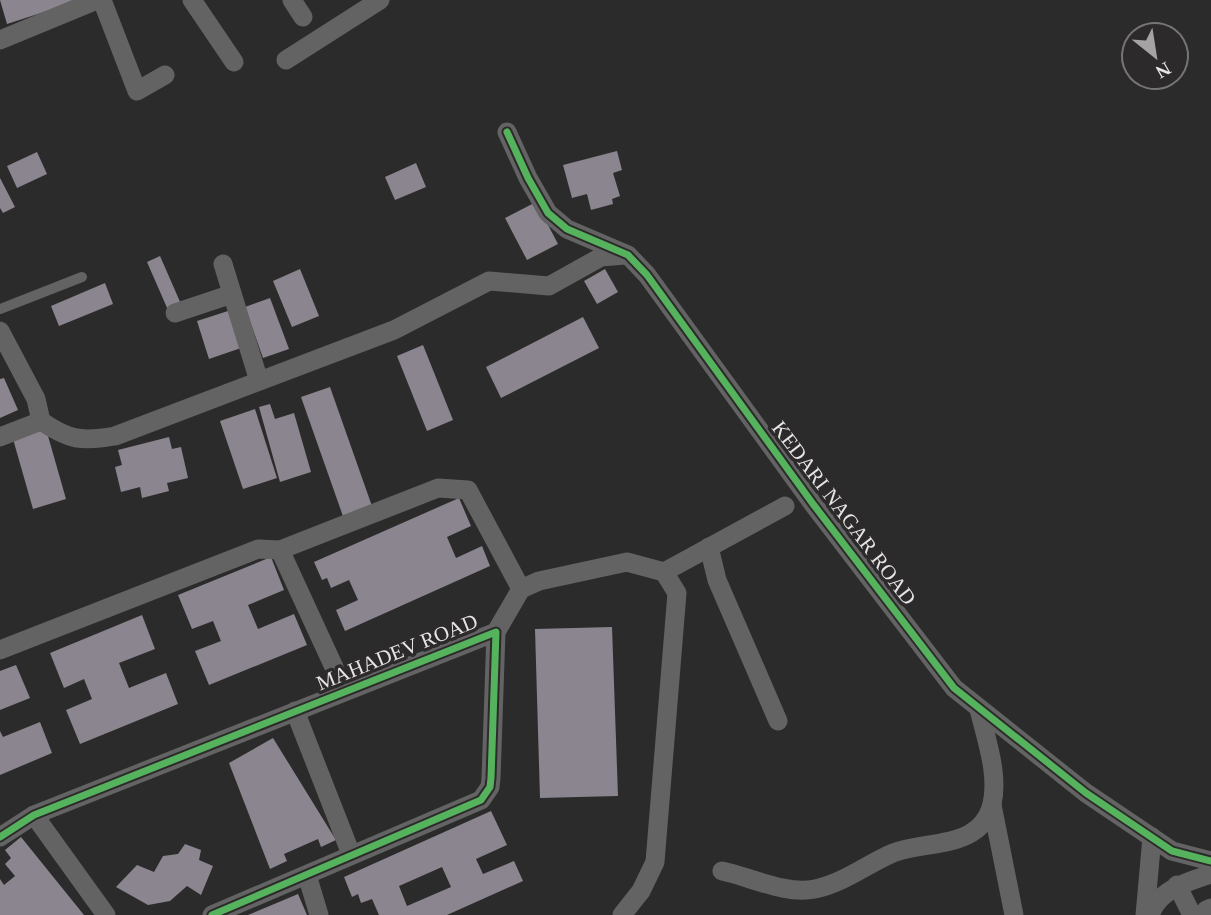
<svg xmlns="http://www.w3.org/2000/svg" width="1211" height="915" viewBox="0 0 1211 915" font-family="Georgia,serif">
<rect width="100%" height="100%" fill="#2c2b2b"/>
<!-- building -->
<g fill="#8b858f" fill-rule="evenodd">
<polygon points="0,0 78,0 78,1 7,24"/>
<polygon points="617,151 622,170 613,173 620,196 612,199 613,204 591,210 587,194 572,198 563,165"/>
<polygon points="37,152 47,174 17,188 7,166"/>
<polygon points="416,163 426,187 395,200 385,177"/>
<polygon points="0,178 15,207 3,213 0,208"/>
<polygon points="536,202 558,244 527,260 505,218"/>
<polygon points="160,256 181,304 168,310 147,262"/>
<polygon points="300,269 319,316 292,327 273,281"/>
<polygon points="605,269 618,292 597,304 584,281"/>
<polygon points="105,283 113,304 59,326 51,306"/>
<polygon points="270,298 289,349 263,358 245,307"/>
<polygon points="228,311 241,348 209,359 197,321"/>
<polygon points="583,317 599,348 501,398 486,367"/>
<polygon points="423,345 453,420 427,431 397,356"/>
<polygon points="4,378 18,410 0,418 0,379"/>
<polygon points="330,387 373,509 344,519 301,397"/>
<polygon points="270,404 275,419 294,413 311,472 280,482 259,407"/>
<polygon points="255,409 277,478 243,489 220,421"/>
<polygon points="46,429 66,499 33,509 13,439"/>
<polygon points="169,437 172,449 181,447 188,478 167,483 169,491 142,498 140,487 121,492 115,467 122,465 118,450"/>
<polygon points="459,498 471,526 447,537 456,558 482,546 490,566 345,631 336,610 358,600 349,580 331,588 327,578 322,580 314,562"/>
<polygon points="271,557 284,590 248,605 258,629 294,614 307,645 209,685 195,651 221,641 213,621 192,629 178,595"/>
<polygon points="142,615 155,649 119,663 129,688 166,673 178,704 80,744 66,710 92,699 84,679 64,688 50,653"/>
<polygon points="612,627 618,796 540,798 535,629"/>
<polygon points="16,665 30,698 0,710 0,671"/>
<polygon points="40,722 52,753 0,775 0,731 3,737"/>
<polygon points="273,738 336,840 321,847 318,839 284,854 287,861 270,869 229,763"/>
<path d="M491,811L507,845L476,859L483,874L514,861L523,881L447,915H379L372,899L361,903L358,894L352,897L344,877ZM442,867L451,887L407,906L399,886Z"/>
<polygon points="21,837 84,915 0,915 0,879 4,885 15,876 5,864 11,858 5,850"/>
<polygon points="185,844 201,850 199,860 213,866 201,895 187,886 170,901 148,905 116,887 137,865 154,872 163,856 178,854"/>
<polygon points="298,894 307,915 248,915"/>
</g>
<g fill="none" stroke-linecap="round" stroke-linejoin="round">
<!-- lane -->
<polyline stroke="#636363" stroke-width="10" points="0,309 82,277"/>
<!-- street -->
<g stroke="#636363" stroke-width="19">
<polyline points="102,0 137,91 165,75"/>
<polyline points="192,0 234,62"/>
<polyline points="292,0 303,17"/>
<polyline points="0,40 97,0"/>
<polyline points="286,60 380,0"/>
<polyline points="507,132 528,178 548,213 567,229 628,255 647,275 813,504 954,688 1086,793 1172,851 1211,861"/>
<polyline points="223,264 259,381"/>
<polyline points="175,313 232,294"/>
<polyline points="0,331 36,399 41,421 0,437"/>
<path d="M41,421C69,440 81,442 115,436L394,330L489,281L549,286L601,257L625,255"/>
<polyline points="709,547 717,580 778,721"/>
<polyline points="280,550 438,488 468,490 521,589"/>
<polyline points="664,572 785,506"/>
<polyline points="496,632 521,589 539,581 627,562 664,572 677,593 655,862 641,891 622,915"/>
<polyline points="0,650 258,549 280,550 345,691"/>
<polyline points="295,711 351,854"/>
<polyline points="992,805 1014,915"/>
<polyline points="34,815 106,915"/>
<polyline points="0,837 34,815 496,632 491,778 490,787 481,800 212,915"/>
<path d="M722,871C751,877 785,895 815,889C844,883 867,864 893,853C926,840 981,850 992,804C999,774 986,739 979,709"/>
<polyline points="307,875 319,915"/>
<polyline points="1177,885 1192,915"/>
<polyline points="1206,910 1211,908"/>
<polyline points="1145,915 1152,837"/>
<path d="M1150,915C1159,889 1187,882 1211,874"/>
</g>
<!-- cycleway casing -->
<g stroke="#2d2a2b" stroke-width="11">
<g id="cycleway">
<polyline points="507,132 528,178 548,213 567,229 628,255 647,275 813,504 954,688 1086,793 1172,851 1211,861"/>
<polyline points="0,837 34,815 496,632 491,778 490,787 481,800 212,915"/>
</g>
</g>
<!-- cycleway -->
<use href="#cycleway" stroke="#56b35d" stroke-width="7"/>
</g>
<g text-anchor="middle" stroke-width="7" stroke-linejoin="round" paint-order="stroke">
<!-- street labels -->
<g font-size="21" fill="#e6e4e5" stroke="#2d2a2b">
<text transform="translate(844 513) rotate(53)" y="7">KEDARI NAGAR ROAD</text>
<text transform="translate(397 652) rotate(-22)" y="7">MAHADEV ROAD</text>
</g>
</g>
<!-- north arrow -->
<g transform="translate(1155 56) rotate(150)"><circle r="33" fill="#2d2a2b" stroke="#777475" stroke-width="2"/>
<path d="M0-5L12 26L0 18L-12 26Z" fill="#a5a3a4"/>
<text y="-10" font-size="19" font-weight="bold" text-anchor="middle" fill="#e6e4e5">N</text>
</g>
</svg>
